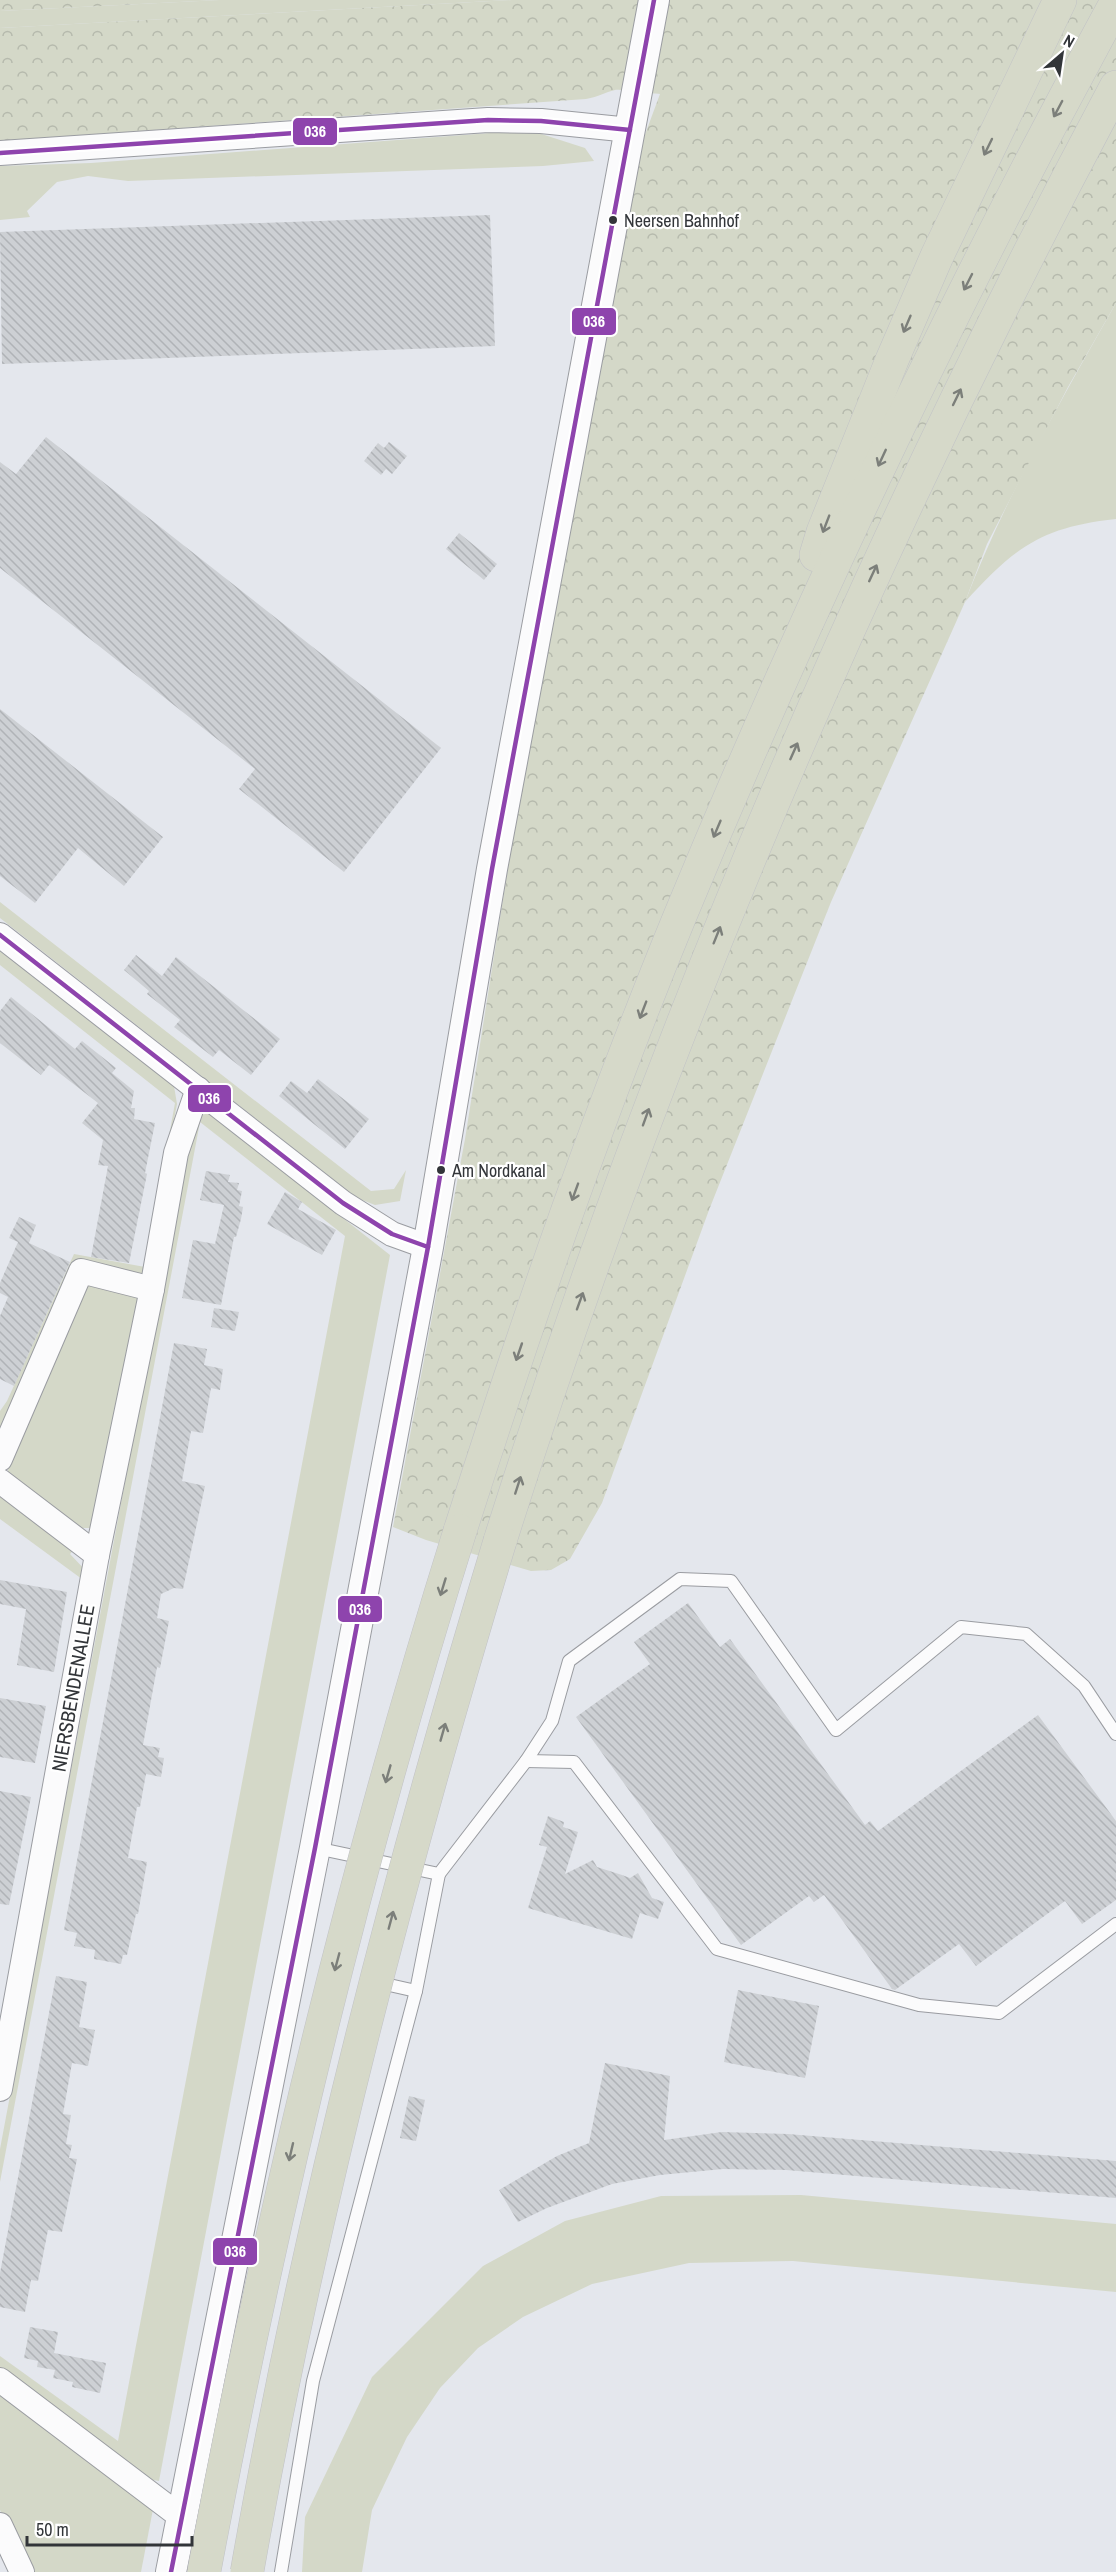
<svg xmlns="http://www.w3.org/2000/svg" width="1116" height="2572" viewBox="0 0 1116 2572" font-family="'Archivo Narrow',sans-serif">
<defs>
<pattern id="forest-crowns" width="20" height="18" patternUnits="userSpaceOnUse" patternTransform="scale(1.5)"><rect width="20" height="18" fill="#d4d8c8"/><path d="M2 6a3 3 0 1 1 6 0M12 15a3 3 0 1 1 6 0" fill="none" stroke="#b6baad"/></pattern>
<pattern id="building-back-hatch" width="6" height="6" patternUnits="userSpaceOnUse" patternTransform="scale(1.5)"><rect width="6" height="6" fill="#cdd0d4"/><path d="M-1 5l2 2M0 0l6 6M5-1l2 2" fill="none" stroke="#b0b3b7"/></pattern>
</defs>
<rect width="100%" height="100%" fill="#e4e7ed"/>
<!-- green -->
<g fill="#d4d8c8">
<polygon points="219,0 512,0 0,28 0,11"/>
<polygon points="529,130 585,148 594,161 543,166 128,181 88,176 57,182 27,211 30,217 0,220 0,166 91,163"/>
<path d="M1116,303V519C1041,527 1014,548 965,602C1005,498 1061,400 1116,303Z"/>
<polygon points="0,902 371,1191 394,1189 406,1170 400,1201 375,1205 357,1198 0,918"/>
<polygon points="0,949 174,1086 177,1104 145,1276 80,1263 0,1436 0,1411 7,1401 74,1254 145,1267 175,1103 0,965"/>
<polygon points="209,1113 390,1255 159,2481 148,2479 0,2370 0,2356 118,2441 345,1236 200,1122 0,2182 0,2149 192,1124 194,1117"/>
<polygon points="92,1282 139,1295 96,1528 75,1528 12,1482 8,1471 10,1454 87,1286"/>
<polygon points="0,1491 76,1547 70,1554 87,1572 86,1582 0,1519"/>
<polygon points="801,2195 1116,2224 1116,2292 793,2261 689,2263 592,2284 523,2317 478,2348 440,2388 407,2437 372,2510 362,2572 302,2572 305,2517 372,2377 483,2266 565,2221 661,2196"/>
<polygon points="0,2391 154,2504 141,2572 28,2572 0,2510"/>
</g>
<!-- forest -->
<g fill="url(#forest-crowns)">
<polygon points="0,0 219,0 0,11"/>
<path d="M512,0H1116V303L1068,387L987,544L965,602L831,902L709,1210L602,1503L570,1559L551,1570L531,1571L426,1540L393,1527L465,1139L510,855L633,167L660,94C651,94 620,89 615,90C605,92 599,97 586,99L0,141V28Z"/>
</g>
<!-- building -->
<g fill="url(#building-back-hatch)">
<polygon points="490,215 495,346 2,364 0,232"/>
<polygon points="46,437 441,748 344,872 239,789 255,769 0,568 0,462 16,474"/>
<polygon points="389,442 407,456 392,474 386,469 381,475 364,461 378,443 384,448"/>
<polygon points="459,533 497,564 484,580 446,549"/>
<polygon points="0,709 163,837 124,886 78,848 35,903 0,876"/>
<polygon points="136,955 162,976 176,957 280,1039 251,1075 219,1050 213,1057 174,1027 180,1020 147,994 149,991 124,970"/>
<polygon points="11,997 75,1049 82,1041 116,1068 112,1073 134,1091 131,1108 135,1108 134,1119 155,1123 145,1173 147,1174 129,1263 91,1257 108,1166 98,1165 103,1140 82,1123 98,1103 49,1065 41,1075 0,1043 0,1011"/>
<polygon points="318,1079 369,1119 345,1149 279,1096 291,1081 307,1093"/>
<polygon points="206,1171 230,1175 228,1182 239,1183 237,1190 242,1191 239,1206 243,1207 241,1219 236,1237 234,1237 221,1305 182,1298 193,1240 215,1244 224,1205 200,1200"/>
<polygon points="285,1192 302,1202 298,1209 336,1230 322,1255 267,1224"/>
<polygon points="19,1217 36,1225 29,1243 70,1262 14,1386 0,1379 0,1316 8,1297 0,1293 0,1283 18,1242 9,1238"/>
<polygon points="214,1308 239,1312 235,1331 211,1327"/>
<polygon points="174,1343 207,1349 204,1365 223,1369 220,1390 211,1388 203,1433 191,1431 182,1481 205,1486 183,1589 174,1588 161,1594 157,1618 169,1621 160,1668 157,1667 143,1745 160,1748 158,1757 164,1758 161,1777 146,1774 140,1807 137,1807 128,1858 147,1862 138,1914 136,1914 127,1955 123,1955 121,1964 94,1959 95,1950 74,1946 77,1933 64,1930"/>
<polygon points="0,1580 67,1592 54,1672 17,1665 26,1609 0,1604"/>
<polygon points="688,1603 720,1647 730,1639 865,1825 870,1821 878,1831 1038,1715 1116,1821 1116,1900 1082,1924 1065,1901 976,1966 959,1944 895,1990 892,1989 824,1895 814,1902 809,1896 741,1945 576,1717 650,1664 634,1642"/>
<polygon points="0,1698 46,1706 35,1763 0,1757"/>
<polygon points="0,1791 31,1797 9,1905 0,1904"/>
<polygon points="548,1816 564,1822 563,1827 578,1832 565,1874 593,1860 597,1867 622,1875 630,1878 638,1873 652,1898 664,1902 658,1919 640,1913 632,1939 528,1908 547,1847 539,1845"/>
<polygon points="56,1976 87,1982 79,2027 95,2030 88,2066 72,2063 63,2114 71,2115 66,2144 72,2145 69,2158 77,2159 62,2232 48,2230 38,2281 31,2280 25,2312 0,2307 0,2273"/>
<polygon points="738,1990 819,2006 805,2078 724,2062"/>
<polygon points="605,2063 670,2076 664,2140 722,2132 788,2134 1116,2161 1116,2198 786,2170 723,2169 660,2175 612,2184 547,2208 518,2222 499,2190 557,2156 589,2143"/>
<polygon points="409,2096 425,2100 416,2141 400,2138"/>
<polygon points="30,2327 58,2332 54,2353 106,2363 100,2393 72,2387 73,2382 53,2378 55,2370 37,2367 38,2361 24,2358"/>
</g>
<g fill="none" stroke-linecap="round" stroke-linejoin="round">
<!-- service casing -->
<g stroke="#9a9ca1" stroke-width="14">
<g id="service">
<polyline points="526,1761 574,1762 717,1949 919,2005 999,2013 1116,1924"/>
<polyline points="316,1848 439,1874 526,1761 552,1721 569,1661 680,1579 731,1581 836,1730 961,1627 1026,1634 1084,1686 1116,1734"/>
<polyline points="376,1982 416,1991"/>
<polyline points="281,2572 313,2381 416,1991 439,1874"/>
</g>
</g>
<!-- minor casing -->
<g stroke="#9a9ca1" stroke-width="26">
<g id="minor">
<polyline points="0,153 488,120 541,121 630,130"/>
<polyline points="0,935 343,1203 392,1234 428,1247"/>
<polyline points="0,1459 81,1271 152,1289"/>
<polyline points="0,1481 97,1555"/>
<polyline points="0,2089 97,1555 152,1289 176,1153 198,1089"/>
<polyline points="0,2380 181,2517"/>
<polyline points="0,2525 22,2572"/>
</g>
</g>
<!-- tertiary casing -->
<g stroke="#9a9ca1" stroke-width="32">
<polyline id="tertiary" points="171,2572 315,1848 428,1247 492,869 654,0"/>
</g>
<!-- motorway casing -->
<g stroke="#c1c2c6" stroke-width="34">
<g id="motorway">
<polyline points="816,555 823,532 892,360 937,256 1060,0"/>
<path d="M460,1531C526,1324 597,1117 680,916C809,604 954,299 1116,3"/>
<path d="M500,1541C659,1037 867,553 1116,87"/>
</g>
</g>
<!-- service -->
<use href="#service" stroke="#fbfbfc" stroke-width="12"/>
<!-- minor -->
<use href="#minor" stroke="#fbfbfc" stroke-width="24"/>
<!-- tertiary -->
<use href="#tertiary" stroke="#fbfbfc" stroke-width="30"/>
<!-- motorway -->
<use href="#motorway" stroke="#d6d9c9" stroke-width="33"/>
<!-- motorway-bridge casing -->
<g stroke="#c1c2c6" stroke-width="34" stroke-linecap="butt">
<g id="motorway-bridge">
<path d="M204,2572C270,2220 353,1872 460,1531"/>
<path d="M247,2572C308,2223 397,1880 500,1541"/>
</g>
</g>
<!-- motorway-bridge -->
<use href="#motorway-bridge" stroke="#d6d9c9" stroke-width="33"/>
<!-- bus-1 casing -->
<g stroke="#fff" stroke-width="9">
<g id="bus-1">
<polyline points="0,153 488,120 541,121 630,130"/>
<polyline points="0,935 343,1203 392,1234 428,1247"/>
<polyline points="171,2572 315,1848 428,1247 492,869 654,0"/>
</g>
</g>
<!-- bus-1 -->
<use href="#bus-1" stroke="#8e44ad" stroke-width="4.5"/>
</g>
<!-- one-way arrows -->
<defs><path id="oneway-shaft" d="M-6 0H5M1.5-3L5.5 0L1.5 3" fill="none" stroke-width="1.6" stroke-linecap="round" stroke-linejoin="round" transform="scale(1.5)"/></defs>
<g stroke="#7c7f7a">
<use href="#oneway-shaft" transform="translate(1058 109) rotate(118)"/>
<use href="#oneway-shaft" transform="translate(988 147) rotate(116)"/>
<use href="#oneway-shaft" transform="translate(968 282) rotate(117)"/>
<use href="#oneway-shaft" transform="translate(907 324) rotate(113)"/>
<use href="#oneway-shaft" transform="translate(957 397) rotate(-64)"/>
<use href="#oneway-shaft" transform="translate(882 458) rotate(115)"/>
<use href="#oneway-shaft" transform="translate(826 524) rotate(111)"/>
<use href="#oneway-shaft" transform="translate(873 573) rotate(-65)"/>
<use href="#oneway-shaft" transform="translate(794 751) rotate(-66)"/>
<use href="#oneway-shaft" transform="translate(717 829) rotate(113)"/>
<use href="#oneway-shaft" transform="translate(717 935) rotate(-68)"/>
<use href="#oneway-shaft" transform="translate(643 1010) rotate(111)"/>
<use href="#oneway-shaft" transform="translate(646 1117) rotate(-70)"/>
<use href="#oneway-shaft" transform="translate(575 1192) rotate(110)"/>
<use href="#oneway-shaft" transform="translate(580 1301) rotate(-70)"/>
<use href="#oneway-shaft" transform="translate(519 1352) rotate(109)"/>
<use href="#oneway-shaft" transform="translate(518 1485) rotate(-72)"/>
<use href="#oneway-shaft" transform="translate(443 1587) rotate(107)"/>
<use href="#oneway-shaft" transform="translate(443 1732) rotate(-74)"/>
<use href="#oneway-shaft" transform="translate(388 1774) rotate(106)"/>
<use href="#oneway-shaft" transform="translate(391 1920) rotate(-75)"/>
<use href="#oneway-shaft" transform="translate(337 1962) rotate(105)"/>
<use href="#oneway-shaft" transform="translate(291 2152) rotate(103)"/>
</g>
<!-- markers -->
<g fill="#323539" stroke="#fff" stroke-width="2">
<circle cx="613" cy="220" r="5"/>
<circle cx="441" cy="1170" r="5"/>
</g>
<g text-anchor="middle" stroke-width="4.5" stroke-linejoin="round" paint-order="stroke">
<!-- bus labels -->
<g font-size="18" fill="#323539" stroke="#fff" text-anchor="start">
<text x="624" y="227">Neersen Bahnhof</text>
<text x="452" y="1177">Am Nordkanal</text>
</g>
<!-- street labels -->
<g font-size="20" fill="#323539" stroke="#fff">
<text transform="translate(73 1688) rotate(-80)" y="7">NIERSBENDENALLEE</text>
</g>
</g>
<g stroke="#fff" stroke-width="2">
<rect x="292" y="117" width="46" height="29" rx="6" fill="#8e44ad"/>
<rect x="571" y="307" width="46" height="29" rx="6" fill="#8e44ad"/>
<rect x="187" y="1084" width="45" height="29" rx="6" fill="#8e44ad"/>
<rect x="337" y="1595" width="46" height="28" rx="6" fill="#8e44ad"/>
<rect x="212" y="2237" width="46" height="29" rx="6" fill="#8e44ad"/>
</g>
<g font-size="16" text-anchor="middle" font-weight="bold" fill="#fff">
<text x="315" y="137">036</text>
<text x="594" y="327">036</text>
<text x="209" y="1104">036</text>
<text x="360" y="1615">036</text>
<text x="235" y="2257">036</text>
</g>
<!-- north arrow -->
<g transform="translate(1062 54) rotate(29)" stroke="#ffffff" stroke-width="4.5" paint-order="stroke">
<path d="M0-4.5L10 22L0 15L-10 22Z" fill="#323539"/>
<text y="-9" font-size="16" font-weight="bold" text-anchor="middle" fill="#323539">N</text>
</g>
<!-- scale -->
<path d="M27 2536v9h165v-9" fill="none" stroke="#323539" stroke-width="3"/>
<text x="36" y="2536" font-size="18" fill="#323539" stroke="#ffffff" stroke-width="4.5" paint-order="stroke">50 m</text>
</svg>
